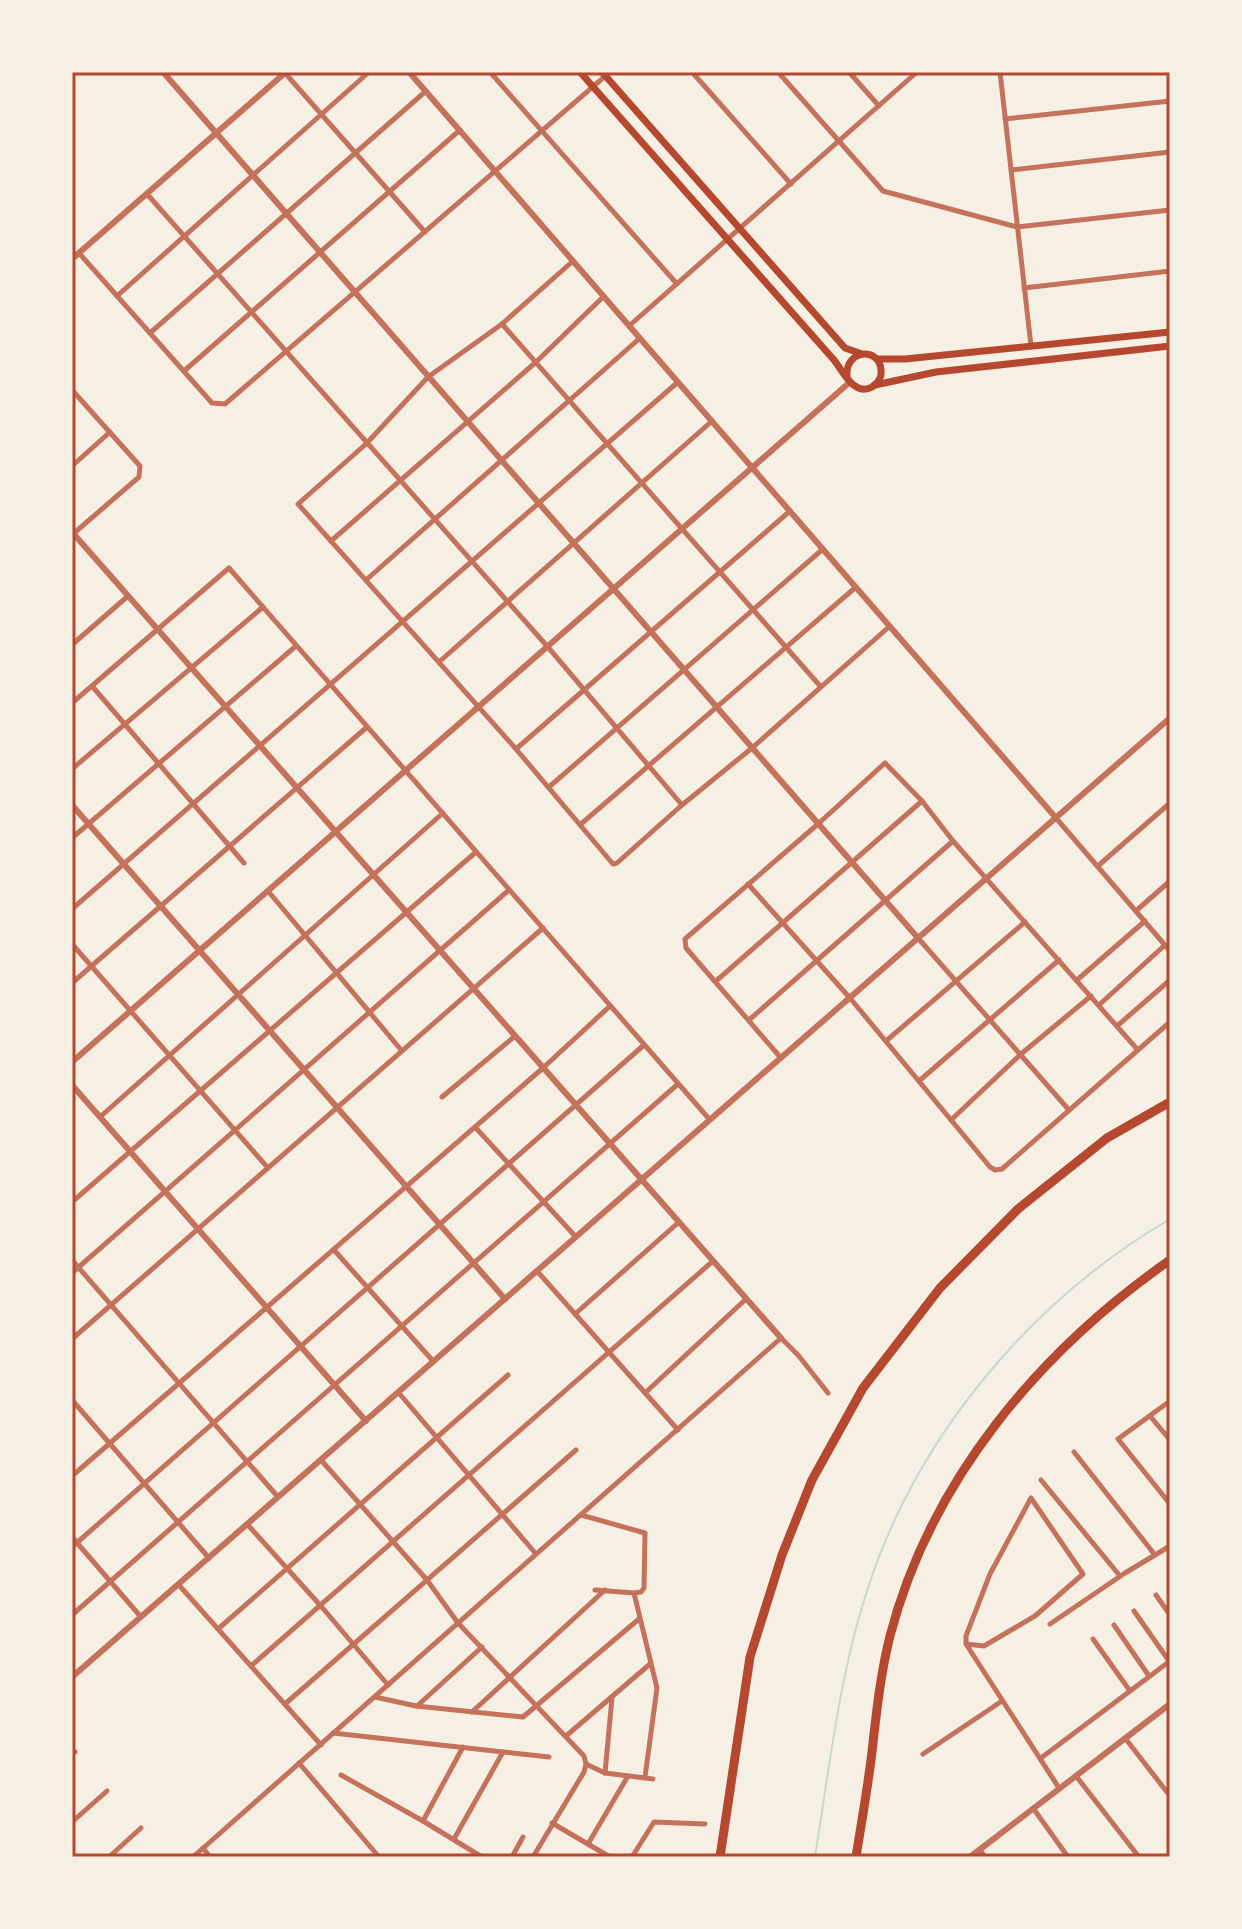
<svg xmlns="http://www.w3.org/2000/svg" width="1242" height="1929" viewBox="0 0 1242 1929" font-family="Signika,sans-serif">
<rect width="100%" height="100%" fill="#f6efe4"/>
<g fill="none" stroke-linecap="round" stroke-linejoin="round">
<!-- stream -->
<path stroke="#c9d6d2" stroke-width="2" d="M815,1857C829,1770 839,1678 866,1594C915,1438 1030,1301 1170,1219"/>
<!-- minor -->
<g stroke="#c5725c" stroke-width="5">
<polyline points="490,72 677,284"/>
<polyline points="692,72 791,184"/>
<polyline points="778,72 883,191 1017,227 1170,210"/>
<polyline points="849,72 879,106"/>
<polyline points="1000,72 1031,346"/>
<polyline points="285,73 425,232"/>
<polyline points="1005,119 1170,101"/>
<polyline points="1011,170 1170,152"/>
<polyline points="147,194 547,646 682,805 752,748 890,626"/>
<polyline points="79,253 212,403 225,404 610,72"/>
<polyline points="573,261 502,324 428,377 366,444 298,504 516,749 613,864 617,863 682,805"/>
<polyline points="1024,288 1170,271"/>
<polyline points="117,296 369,72"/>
<polyline points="502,324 821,687"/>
<polyline points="629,326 917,72"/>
<polyline points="150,333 426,91"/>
<polyline points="184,371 460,130"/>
<polyline points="72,390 140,466 139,477 73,534"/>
<polyline points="72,466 110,432"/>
<polyline points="331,541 536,362 603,297"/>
<polyline points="366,580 640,338"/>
<polyline points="74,643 128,596"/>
<polyline points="439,662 712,421"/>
<polyline points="92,686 244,863"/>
<polyline points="72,703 229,568 710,1120"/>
<polyline points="516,749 790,511"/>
<polyline points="72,769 263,607"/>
<polyline points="549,787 823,549"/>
<polyline points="1056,818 1170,951"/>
<polyline points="581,824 856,587"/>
<polyline points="72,838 296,646"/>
<polyline points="1099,865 1170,803"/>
<polyline points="748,884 850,998 990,1167 995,1170 1002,1169 1170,1022"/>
<polyline points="268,891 402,1051"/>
<polyline points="72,909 678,382"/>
<polyline points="1137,910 1170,881"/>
<polyline points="918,938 1069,1110"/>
<polyline points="72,944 268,1168"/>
<polyline points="1077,980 1145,921"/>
<polyline points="716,981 922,801"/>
<polyline points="72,983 367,727"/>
<polyline points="1099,1005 1165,945"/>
<polyline points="749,1020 953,841"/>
<polyline points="1117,1026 1170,980"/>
<polyline points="886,1041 1025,922"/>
<polyline points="781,1058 686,948 685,939 818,824 885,763 922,801 953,841 1137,1049"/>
<polyline points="919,1081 1059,960"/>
<polyline points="442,1097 515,1036"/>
<polyline points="100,1117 443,813"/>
<polyline points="951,1120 1021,1054 1091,996"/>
<polyline points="475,1127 576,1237"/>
<polyline points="72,1202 476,852"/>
<polyline points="334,1250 433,1361"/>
<polyline points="72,1260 278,1497"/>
<polyline points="537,1271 678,1430"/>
<polyline points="72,1273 509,890"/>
<polyline points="575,1314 679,1222"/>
<polyline points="72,1339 543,928"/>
<polyline points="398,1392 536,1554"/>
<polyline points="645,1393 746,1299"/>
<polyline points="72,1400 209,1558"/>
<polyline points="1170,1401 1118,1439 1170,1504"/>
<polyline points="1150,1416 1170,1440"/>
<polyline points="1074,1452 1155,1555"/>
<polyline points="321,1460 427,1580 458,1623 584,1756 586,1764 605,1773 653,1779"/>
<polyline points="72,1476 543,1068 610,1006"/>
<polyline points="1041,1480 1120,1576"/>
<polyline points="581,1515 645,1533 644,1588 641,1592 634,1593"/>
<polyline points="247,1524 320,1605 388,1685"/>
<polyline points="72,1537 141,1617"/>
<polyline points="72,1547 644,1045"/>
<polyline points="178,1584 321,1745"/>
<polyline points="595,1590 634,1593 657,1688 645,1777"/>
<polyline points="1156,1595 1170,1615"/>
<polyline points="1134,1611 1169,1661"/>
<polyline points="72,1615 678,1084"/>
<polyline points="1050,1624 1125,1573 1170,1546"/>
<polyline points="1114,1625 1149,1676"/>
<polyline points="218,1629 508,1375"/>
<polyline points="1093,1639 1130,1691"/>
<polyline points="966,1644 984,1646 1035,1616 1083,1574 1031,1498 990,1574 966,1636 966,1644 1059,1788"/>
<polyline points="251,1666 713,1261"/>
<polyline points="375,1697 416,1706 523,1717 639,1619"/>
<polyline points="285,1704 576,1450"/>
<polyline points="417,1706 482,1647"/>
<polyline points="472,1712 605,1590"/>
<polyline points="333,1733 549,1757"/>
<polyline points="566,1736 650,1664"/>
<polyline points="1125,1738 1170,1796"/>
<polyline points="72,1754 75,1752"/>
<polyline points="923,1754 1002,1701"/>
<polyline points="1041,1758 1170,1661"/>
<polyline points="299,1763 379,1857"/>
<polyline points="605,1773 612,1698"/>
<polyline points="341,1775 423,1821 463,1747"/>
<polyline points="1076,1776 1139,1857"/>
<polyline points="1033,1808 1068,1857"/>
<polyline points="423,1821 482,1857"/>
<polyline points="72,1822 107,1791"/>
<polyline points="552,1823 610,1857"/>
<polyline points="454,1839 503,1752"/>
<polyline points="588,1844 628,1776"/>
<polyline points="203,1848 210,1857"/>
<polyline points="980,1850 985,1857"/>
<polyline points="109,1857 141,1828"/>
<polyline points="193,1857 781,1338 798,1355 828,1393"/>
<polyline points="512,1857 523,1837"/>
<polyline points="533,1857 584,1772 586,1764"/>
<polyline points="632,1857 654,1822 705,1824"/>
</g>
<!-- tertiary -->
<g stroke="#c5725c" stroke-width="6">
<polyline points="163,72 918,938"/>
<polyline points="409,72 1056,818"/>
<polyline points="72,259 286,72"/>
<polyline points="72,532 781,1338"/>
<polyline points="72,805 505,1299"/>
<polyline points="72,1062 850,382"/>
<polyline points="72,1085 366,1421"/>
<polyline points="72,1677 1170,718"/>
<polyline points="970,1857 1170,1704"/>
</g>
<!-- secondary -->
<g stroke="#b5482f" stroke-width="7">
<path d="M580,72L834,360C843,371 854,397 872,387C878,383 882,377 881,370C880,347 845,349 847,376"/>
<polyline points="602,72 845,348 862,354"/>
<polyline points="877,359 905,359 1170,332"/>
<polyline points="875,385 936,372 1170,346"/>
</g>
<!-- motorway -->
<g stroke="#b5482f" stroke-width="9">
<polyline points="720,1857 750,1657 782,1555 812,1480 863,1388 940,1288 1018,1209 1107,1138 1170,1102"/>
<path d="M856,1857C862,1819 869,1781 873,1743C877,1707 881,1672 890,1636C931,1479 1040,1351 1170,1260"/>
</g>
</g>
<!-- border -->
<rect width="1242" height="1929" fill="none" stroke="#f6efe4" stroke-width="148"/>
<rect x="74" y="74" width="1094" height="1781" fill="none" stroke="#b5482f" stroke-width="3"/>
</svg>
